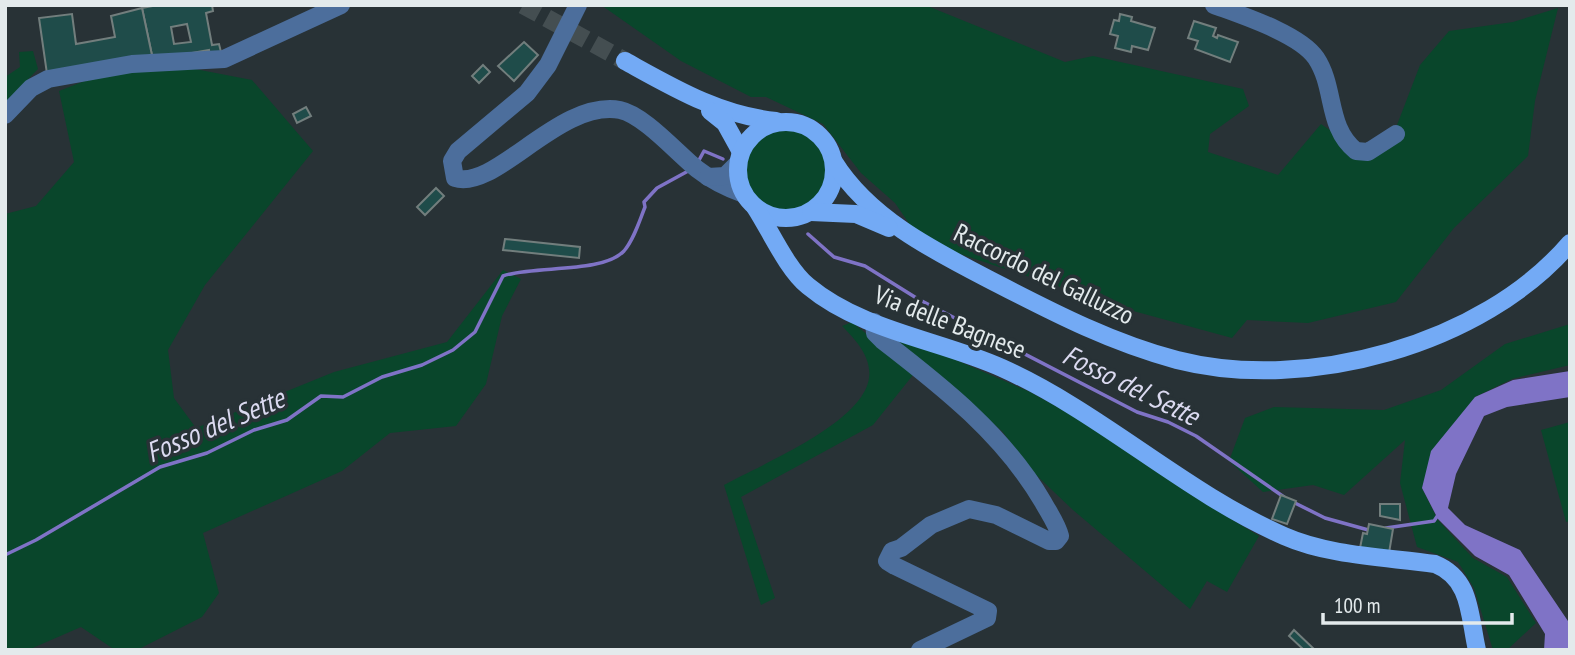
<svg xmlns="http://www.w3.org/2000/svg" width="1575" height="655" viewBox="0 0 1575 655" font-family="'PT Sans Narrow',sans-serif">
<rect width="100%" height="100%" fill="#283236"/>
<!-- green -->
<g fill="#09462b">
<polygon points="601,5 925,5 1065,62 1093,56 1243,89 1249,106 1210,134 1208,152 1278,175 1321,124 1368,156 1392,138 1420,65 1449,31 1513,22 1558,8 1535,101 1528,156 1454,228 1396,302 1308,323 1247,320 1232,338 1126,309 921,241 895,203 861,173 823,124 766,97 751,97 681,61"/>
<polygon points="33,51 38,69 5,103 5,77 20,67 19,52"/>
<polygon points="195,69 252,80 313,151 205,285 168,350 174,398 196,428 334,372 447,342 503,270 521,279 502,316 486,384 456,426 390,433 342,471 203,533 219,593 202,617 137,650 115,650 81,627 28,650 5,650 5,214 36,206 74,162 59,91 110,71"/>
<circle cx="786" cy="170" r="40"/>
<path d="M852,322L869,336L898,335L1030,392L1097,429L1190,494L1259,536L1227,592L1207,581L1190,609L1073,510L1034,473L1002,431L927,368L913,375L873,425L741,497L775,598L761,605L724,485C762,464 863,423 869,378C872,357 855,339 842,326Z"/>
<polygon points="1570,324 1570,365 1512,379 1475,397 1422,488 1438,520 1473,558 1507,577 1536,623 1507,650 1493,650 1474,588 1458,562 1417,547 1400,483 1405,440 1344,495 1313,485 1263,492 1229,461 1245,418 1274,407 1384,410 1441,390 1505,344"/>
<polygon points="1570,422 1570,521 1566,522 1541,430"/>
</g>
<!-- water -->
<polygon fill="#7f73c6" points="1570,371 1570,397 1507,407 1484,416 1456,474 1448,508 1465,525 1520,550 1570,624 1570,650 1544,650 1545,634 1509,575 1475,556 1438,519 1422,488 1431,451 1475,397 1513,380"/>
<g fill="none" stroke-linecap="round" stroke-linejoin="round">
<!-- stream -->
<g stroke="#7f73c6" stroke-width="3.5">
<polyline points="698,162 704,151 723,159"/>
<polyline points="808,234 834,257 865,266 918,299 1137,412 1168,422 1196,436 1284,497"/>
<polyline points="1291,501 1325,518 1372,531"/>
<polyline points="1386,528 1434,521 1438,515"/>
<path d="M5,555L36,540L160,467L207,453L254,430L287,420L321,396L343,397L382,377L422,365L453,350L475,332L503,276C534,265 602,274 624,251C634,239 639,222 645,207L644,202L657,188L690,170"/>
</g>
</g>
<!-- building -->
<g fill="#1f4c4a" stroke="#727e7d" stroke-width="2" fill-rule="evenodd">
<path d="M158,5H212L213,11L206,13L212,45L219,44L222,56L210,59L209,50L153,60L142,8ZM187,24L191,42L174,44L171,27Z"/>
<polygon points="142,8 153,60 47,74 39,18 72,14 76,44 115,37 111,16"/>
<polygon points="1120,14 1132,17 1131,21 1155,28 1148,50 1132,46 1131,52 1115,48 1118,36 1110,34 1114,20 1119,21"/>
<polygon points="1194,21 1216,28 1213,36 1217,38 1218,35 1238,42 1230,62 1195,49 1198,41 1188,38"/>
<polygon points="524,42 538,55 514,81 498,66"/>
<polygon points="483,65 490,72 479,83 472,76"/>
<polygon points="306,107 311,116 297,123 293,114"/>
<polygon points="436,188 444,196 425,215 417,207"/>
<polygon points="505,239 580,247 579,258 503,250"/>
<polygon points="1281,495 1296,501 1287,524 1272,519"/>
<polygon points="1380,504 1400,504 1400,520 1380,516"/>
<polygon points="1369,524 1393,529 1389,553 1360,548 1363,533 1367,534"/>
<polygon points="1294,630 1315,650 1304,650 1289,636"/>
</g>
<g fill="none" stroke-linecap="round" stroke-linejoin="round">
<!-- major-tunnel -->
<polyline stroke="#444e51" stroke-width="18" stroke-dasharray="18 9" stroke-linecap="butt" points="523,5 625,61"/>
<!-- minor -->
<g stroke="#4c6e9c" stroke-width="18">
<path d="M578,5L548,65L527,93L458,151L452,161L455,178C496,191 559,99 620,110C644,115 677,153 697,169C711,180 727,188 744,194"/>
<path d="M1214,5C1241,15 1300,34 1316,58C1336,88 1326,127 1356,151L1368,152L1396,134"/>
<polyline points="5,115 31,88 48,79 132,64 224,59 341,5"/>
<polyline points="708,177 725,176 738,163"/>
<path d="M874,322L875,333L882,340C943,387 1004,435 1043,502C1049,513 1057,524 1060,536L1056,541H1049L996,515L969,509L931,525L901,548L892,551L887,561L895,566L988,611L987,618L920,650"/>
</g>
<!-- major -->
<g stroke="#73aaf5" stroke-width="18">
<path d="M625,61C674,88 719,115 776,121"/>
<polyline points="710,111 725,123 741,152"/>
<circle cx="786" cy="170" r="48"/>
<path d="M834,162C870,220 938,253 998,284C1056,314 1113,343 1177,360C1306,393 1483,345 1570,243"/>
<path d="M755,207C770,230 787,269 808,286C862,331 940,340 1002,368C1102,413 1184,492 1284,536C1329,556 1386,557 1435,564C1472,579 1469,616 1477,650"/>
<polyline points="811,212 856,214 889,228"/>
</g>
</g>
<g text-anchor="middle" stroke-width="7" stroke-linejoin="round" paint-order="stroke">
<!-- street labels -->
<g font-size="26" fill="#e3eaec" stroke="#283236">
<text transform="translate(1044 274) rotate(26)" y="9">Raccordo del Galluzzo</text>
<text transform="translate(950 322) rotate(21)" y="9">Via delle Bagnese</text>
</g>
<!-- water labels -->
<g font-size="28" font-style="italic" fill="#dbdaf0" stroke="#283236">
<text transform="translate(1131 385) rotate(26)" y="10">Fosso del Sette</text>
<text transform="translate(215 425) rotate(-23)" y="10">Fosso del Sette</text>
</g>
</g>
<!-- border -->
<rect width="1575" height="655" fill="none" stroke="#e3eaec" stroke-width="14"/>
<!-- scale -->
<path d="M1323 613v10h189v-10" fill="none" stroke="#e3eaec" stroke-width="3.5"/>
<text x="1334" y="613" font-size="21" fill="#e3eaec" stroke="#283236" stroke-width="5" paint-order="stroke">100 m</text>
</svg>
